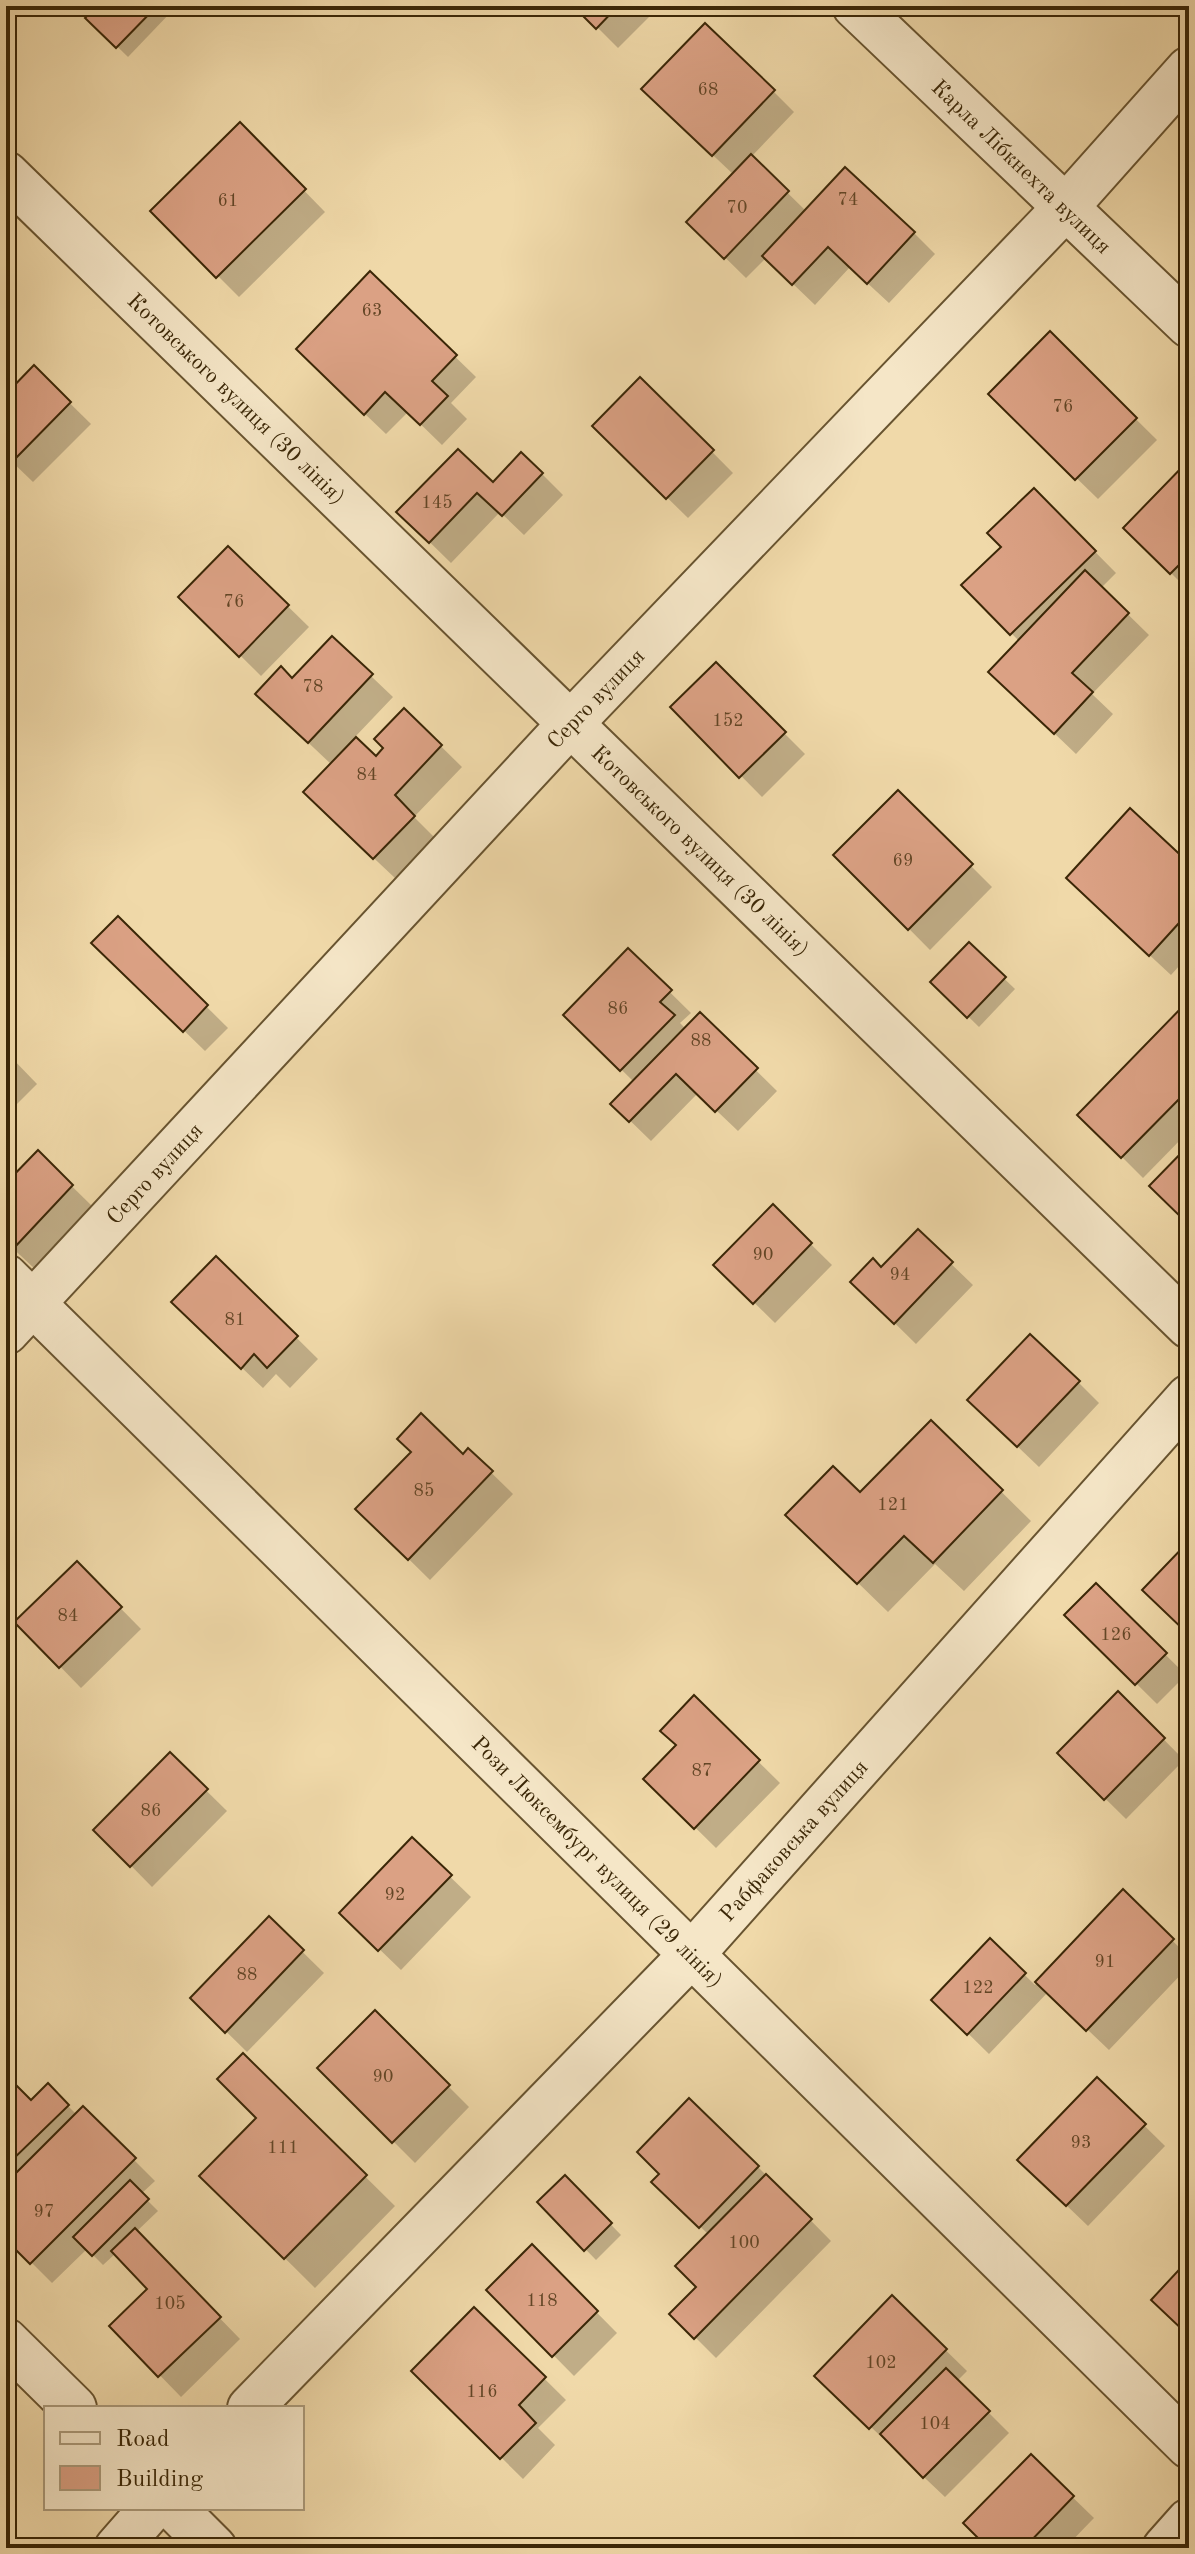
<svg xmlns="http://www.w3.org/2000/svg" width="1195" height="2554" viewBox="0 0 1195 2554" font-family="'Old Standard TT',serif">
<rect width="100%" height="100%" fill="#f0d9a9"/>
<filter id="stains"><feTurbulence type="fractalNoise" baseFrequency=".0025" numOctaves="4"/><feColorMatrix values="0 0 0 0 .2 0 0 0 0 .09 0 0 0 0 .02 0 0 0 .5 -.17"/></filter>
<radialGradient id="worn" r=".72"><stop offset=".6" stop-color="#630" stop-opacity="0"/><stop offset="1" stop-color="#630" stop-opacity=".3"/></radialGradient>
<!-- shadow -->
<g fill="#0003">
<polygon points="99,6 167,6 172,11 128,57 88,18"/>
<polygon points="576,6 660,6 618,48"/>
<polygon points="773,91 794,112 751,157 806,211 914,233 935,254 889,303 850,267 815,305 766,258 746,278 689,222 734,175 665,110"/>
<polygon points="240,125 325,212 239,297 153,211"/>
<polygon points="370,274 476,377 451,403 467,419 442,445 408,412 386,434 319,370"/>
<polygon points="1050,334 1157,440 1098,499 990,394"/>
<polygon points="34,368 91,424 33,482 6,456 6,397"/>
<polygon points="640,379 733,473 688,518 594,426"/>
<polygon points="1189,463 1189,591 1126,528"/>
<polygon points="542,474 563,495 524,535 500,512 451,563 399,512"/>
<polygon points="1034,490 1116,573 1101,588 1149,635 1092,694 1113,714 1076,754 1012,693 1020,642 964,585 1003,547"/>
<polygon points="228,548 309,627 261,676 181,597"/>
<polygon points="332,639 393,697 354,738 376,758 386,748 404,710 462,767 414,817 435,838 396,879 326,813 332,765 279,715 292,681"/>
<polygon points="716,665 805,754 762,797 673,707"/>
<polygon points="898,793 992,887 930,950 836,855"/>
<polygon points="1189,866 1189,955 1171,975 1089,899"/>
<polygon points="118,919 228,1028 205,1051 94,943"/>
<polygon points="969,945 1015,989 979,1027 933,982"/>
<polygon points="628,951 691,1013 680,1023 686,1029 700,1015 777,1091 738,1131 698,1093 651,1141 613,1104 634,1082 566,1015"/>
<polygon points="1189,1003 1189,1131 1143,1178 1080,1115"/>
<polygon points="6,1052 37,1084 6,1115"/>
<polygon points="38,1153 93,1207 35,1269 6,1242 6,1186"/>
<polygon points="773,1207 832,1265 775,1323 716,1265"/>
<polygon points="918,1232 973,1285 916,1344 853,1282 881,1269"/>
<polygon points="217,1259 318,1359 290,1388 276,1374 263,1388 195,1323"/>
<polygon points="1078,1382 1099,1403 1039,1467 991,1421"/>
<polygon points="931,1422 1031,1521 964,1591 935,1564 888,1612 818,1544"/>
<polygon points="469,1451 513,1494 430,1580 358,1509 464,1457"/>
<polygon points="77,1564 141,1629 81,1688 17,1622"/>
<polygon points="1096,1586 1186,1675 1157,1704 1067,1615"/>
<polygon points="1118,1693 1184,1760 1126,1819 1059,1753"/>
<polygon points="694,1698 780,1783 716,1848 646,1779 678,1746"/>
<polygon points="170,1755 227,1811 152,1887 96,1830"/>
<polygon points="412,1840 471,1897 401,1970 342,1913"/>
<polygon points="1123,1892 1189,1957 1189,1966 1109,2050 1048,1992 989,2054 934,2000 990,1941 1035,1985"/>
<polygon points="269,1919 324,1973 247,2052 192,1998"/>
<polygon points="375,2013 469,2107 415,2163 320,2068"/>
<polygon points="243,2056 395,2206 315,2288 202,2176 259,2118"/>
<polygon points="6,2078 31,2103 48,2086 77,2115 83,2109 155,2181 141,2194 158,2211 136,2232 240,2339 181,2397 112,2326 150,2289 116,2253 103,2265 87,2249 52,2283 6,2237"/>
<polygon points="1097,2079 1165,2146 1088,2226 1040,2180"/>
<polygon points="758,2167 831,2241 716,2358 672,2314 699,2287 709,2235 654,2182"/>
<polygon points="565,2177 621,2235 596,2260 540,2202"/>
<polygon points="532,2247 617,2333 574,2376 489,2290"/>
<polygon points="892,2298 967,2371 957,2381 1009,2433 945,2497 817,2376"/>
<polygon points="474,2309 566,2400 538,2428 555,2445 523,2479 414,2371"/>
<polygon points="1031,2457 1094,2518 1065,2548 979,2548"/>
</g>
<!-- building -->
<g fill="#dba184" stroke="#3b2707" stroke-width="2">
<polygon points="97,6 157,6 116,48 85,18"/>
<polygon points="573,6 618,6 596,29"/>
<polygon points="705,23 775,90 712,156 641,89"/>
<polygon points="240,122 306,189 216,278 150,211"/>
<polygon points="751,154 789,191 724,259 686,222"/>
<polygon points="845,167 915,232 867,284 828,247 792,285 762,256"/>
<polygon points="370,271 457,355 432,381 448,396 420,425 385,392 364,415 296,349"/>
<polygon points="1050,331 1137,418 1075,480 988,394"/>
<polygon points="34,365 71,402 11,463 6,458 6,394"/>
<polygon points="640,377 714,450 666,499 592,426"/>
<polygon points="458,449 493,482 521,452 543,473 502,516 477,493 429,543 396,512"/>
<polygon points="1189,460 1189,555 1170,574 1123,528"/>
<polygon points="1034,488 1096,551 1010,635 961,585 1001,547 987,533"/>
<polygon points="228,546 289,605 239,657 178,597"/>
<polygon points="1085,570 1129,613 1072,673 1093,692 1054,734 988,672"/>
<polygon points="332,636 373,674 308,743 255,694 281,666 292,678"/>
<polygon points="716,662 786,732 739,778 670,707"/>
<polygon points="404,708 442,745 395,795 415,816 373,859 303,792 356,737 376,756 383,748 374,739"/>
<polygon points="898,790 973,864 908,930 833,855"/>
<polygon points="1130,808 1189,863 1189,912 1149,956 1066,878"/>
<polygon points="118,916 208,1005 183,1032 91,943"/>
<polygon points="969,942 1006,977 967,1018 930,982"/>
<polygon points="628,948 672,990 660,1002 675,1015 620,1071 563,1015"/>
<polygon points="1189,1000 1189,1089 1121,1158 1077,1115"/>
<polygon points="700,1012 758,1068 715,1112 676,1074 629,1122 610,1104"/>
<polygon points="1189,1145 1189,1225 1149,1186"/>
<polygon points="38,1150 73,1185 13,1249 6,1243 6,1183"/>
<polygon points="773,1204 812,1243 753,1304 713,1265"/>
<polygon points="918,1229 953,1262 894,1324 850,1282 873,1258 881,1267"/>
<polygon points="216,1256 298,1336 267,1368 254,1354 241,1369 171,1302"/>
<polygon points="1030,1334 1080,1381 1017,1447 967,1400"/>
<polygon points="421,1413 463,1454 468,1448 493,1471 408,1560 355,1509 411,1452 397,1439"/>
<polygon points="931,1420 1003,1490 933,1563 904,1536 857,1584 785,1515 833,1466 860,1492"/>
<polygon points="1189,1541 1189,1635 1142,1590"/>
<polygon points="77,1561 122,1607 59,1668 14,1622"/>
<polygon points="1096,1583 1167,1653 1135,1685 1064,1615"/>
<polygon points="1118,1691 1165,1738 1104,1800 1057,1753"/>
<polygon points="694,1695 760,1760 694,1829 643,1779 676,1745 660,1731"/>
<polygon points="170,1752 208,1789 130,1867 93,1830"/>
<polygon points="412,1837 452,1875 378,1951 339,1913"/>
<polygon points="1123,1889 1174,1939 1086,2031 1035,1982"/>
<polygon points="269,1916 304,1950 225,2033 190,1998"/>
<polygon points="990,1938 1026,1973 967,2035 931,2000"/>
<polygon points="375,2010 450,2085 392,2143 317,2068"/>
<polygon points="243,2053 367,2175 284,2259 199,2176 256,2118 217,2079"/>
<polygon points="6,2075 31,2100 48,2083 69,2105 6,2166"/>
<polygon points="1097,2077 1146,2124 1066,2206 1017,2160"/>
<polygon points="689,2098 759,2166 699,2228 651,2182 659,2174 637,2152"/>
<polygon points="83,2106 136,2158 30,2264 6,2240 6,2183"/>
<polygon points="766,2174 812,2219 694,2339 669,2314 696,2287 675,2266"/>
<polygon points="565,2175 612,2223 584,2251 537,2202"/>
<polygon points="130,2180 149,2199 92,2256 73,2237"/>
<polygon points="135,2228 221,2317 158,2377 109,2326 147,2289 111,2251"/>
<polygon points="532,2244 598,2311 552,2357 486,2290"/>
<polygon points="1189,2259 1189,2336 1151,2300"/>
<polygon points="892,2295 947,2349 869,2429 814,2376"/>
<polygon points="474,2307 546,2377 519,2405 536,2423 500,2459 411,2371"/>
<polygon points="946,2368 990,2411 923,2478 880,2434"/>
<polygon points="1031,2454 1074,2496 1024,2548 976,2548 982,2542 963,2523"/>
</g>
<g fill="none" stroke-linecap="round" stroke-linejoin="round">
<!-- minor casing -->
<g stroke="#685430" stroke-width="48">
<g id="minor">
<polyline points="6,174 1189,1326"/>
<polyline points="6,1277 1189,2446"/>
<polyline points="6,1332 571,723 1065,208 1189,69"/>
<polyline points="6,2341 74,2408"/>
<polyline points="250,2408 692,1954 1189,1397"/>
<polyline points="174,2508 214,2548"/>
<polyline points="117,2548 152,2508"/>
<polyline points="1165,2548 1189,2521"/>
</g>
</g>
<!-- tertiary casing -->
<g stroke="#685430" stroke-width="48">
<polyline id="tertiary" points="855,6 1189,325"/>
</g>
<!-- minor -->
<use href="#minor" stroke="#f5e6c7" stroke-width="44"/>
<!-- tertiary -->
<use href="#tertiary" stroke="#f5e6c7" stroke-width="44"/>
</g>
<g text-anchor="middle" stroke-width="7" stroke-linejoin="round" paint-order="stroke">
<!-- number labels -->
<g font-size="18" fill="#634626">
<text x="708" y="95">68</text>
<text x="848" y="205">74</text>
<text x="228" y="206">61</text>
<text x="737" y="213">70</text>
<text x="372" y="316">63</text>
<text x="1063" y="412">76</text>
<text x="437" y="508">145</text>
<text x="234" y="607">76</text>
<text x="313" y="692">78</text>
<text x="728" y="726">152</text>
<text x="367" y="780">84</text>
<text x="903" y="866">69</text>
<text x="618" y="1014">86</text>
<text x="701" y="1046">88</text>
<text x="763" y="1260">90</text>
<text x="900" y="1280">94</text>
<text x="235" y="1325">81</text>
<text x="424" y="1496">85</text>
<text x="893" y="1510">121</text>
<text x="68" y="1621">84</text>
<text x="1116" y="1640">126</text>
<text x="702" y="1776">87</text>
<text x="151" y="1816">86</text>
<text x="395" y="1900">92</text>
<text x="1105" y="1967">91</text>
<text x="247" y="1980">88</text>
<text x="978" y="1993">122</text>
<text x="383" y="2082">90</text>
<text x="1081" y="2148">93</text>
<text x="283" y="2153">111</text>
<text x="44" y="2217">97</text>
<text x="744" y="2248">100</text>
<text x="542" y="2306">118</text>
<text x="170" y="2309">105</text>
<text x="881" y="2368">102</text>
<text x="482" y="2397">116</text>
<text x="935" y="2429">104</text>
</g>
<!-- street labels -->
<g font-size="22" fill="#3b2707" stroke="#f5e6c7">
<text transform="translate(1022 166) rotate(44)" y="8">Карла Лібкнехта вулиця</text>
<text transform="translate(237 398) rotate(44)" y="8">Котовського вулиця (30 лiнiя)</text>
<text transform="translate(595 698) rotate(-46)" y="8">Серго вулиця</text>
<text transform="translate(701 850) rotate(44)" y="8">Котовського вулиця (30 лiнiя)</text>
<text transform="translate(154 1173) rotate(-47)" y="8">Серго вулиця</text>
<text transform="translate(793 1840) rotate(-48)" y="8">Рабфаковська вулиця</text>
<text transform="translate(598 1861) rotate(45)" y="8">Рози Люксембург вулиця (29 лiнiя)</text>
</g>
</g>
<!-- margin -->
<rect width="1195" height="2554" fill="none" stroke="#f0d9a9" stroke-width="32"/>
<rect x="8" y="8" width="1179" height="2538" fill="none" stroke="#3b2707" stroke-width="4"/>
<rect x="16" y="16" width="1163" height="2522" fill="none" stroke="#3b2707" stroke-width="2"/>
<!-- legend -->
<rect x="44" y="2406" width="260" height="104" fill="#f5e6c7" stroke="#ab9a7a" stroke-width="2"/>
<rect x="60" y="2432" width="40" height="12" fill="#f5e6c7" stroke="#ab9a7a" stroke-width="2"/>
<text x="116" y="2446" font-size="24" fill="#3b2707">Road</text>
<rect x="60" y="2466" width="40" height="24" fill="#dba184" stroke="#ab9a7a" stroke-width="2"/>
<text x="116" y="2486" font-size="24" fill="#3b2707">Building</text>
<rect width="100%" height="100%" filter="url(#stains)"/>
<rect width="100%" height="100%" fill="url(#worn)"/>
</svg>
